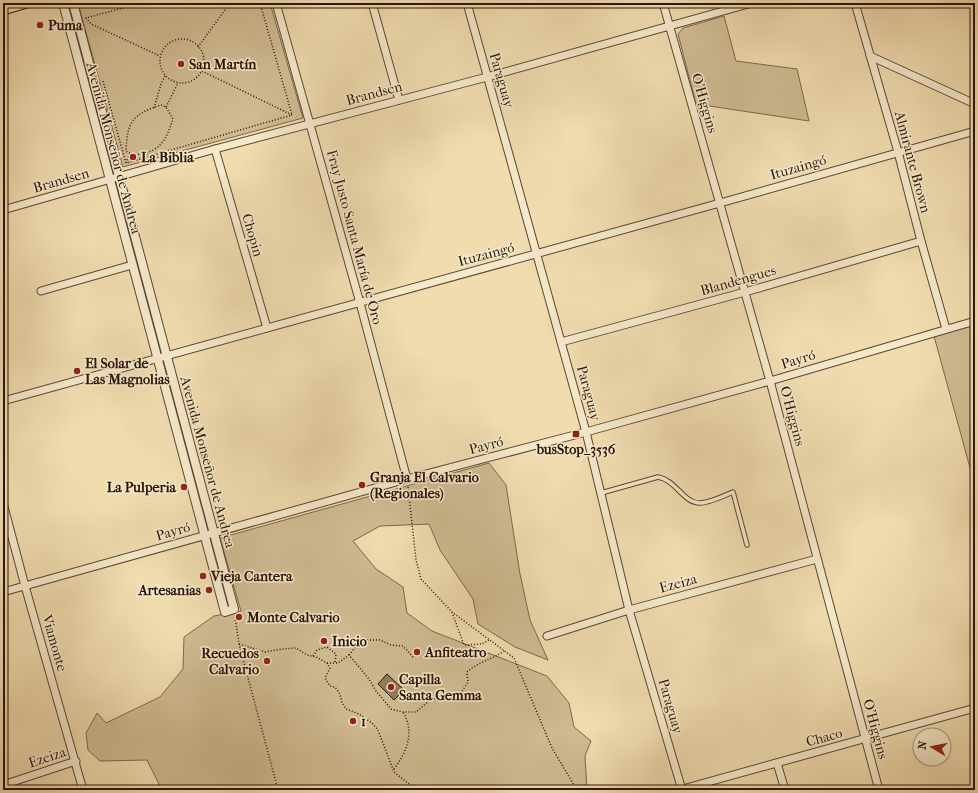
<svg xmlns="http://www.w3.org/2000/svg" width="978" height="793" viewBox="0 0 978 793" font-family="'IM FELL French Canon',serif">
<rect width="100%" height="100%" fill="#f0dcaf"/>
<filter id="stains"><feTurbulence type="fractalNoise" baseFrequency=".005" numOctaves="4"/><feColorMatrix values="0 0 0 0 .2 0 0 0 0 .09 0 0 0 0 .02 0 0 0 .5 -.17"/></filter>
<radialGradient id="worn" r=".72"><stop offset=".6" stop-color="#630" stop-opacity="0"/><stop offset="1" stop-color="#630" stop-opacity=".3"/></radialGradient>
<!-- green -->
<g fill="#cfba92" stroke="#7d674c">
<polygon points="78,3 270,3 303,118 123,167"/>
<polygon points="724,16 736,61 797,69 809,121 696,104 678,34 683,28"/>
<polygon points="975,324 975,486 934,336"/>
<polygon points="489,463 506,485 520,574 530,620 548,660 515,647 478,624 473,599 440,550 429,524 380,526 353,541 376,569 403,587 407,613 432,631 547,676 569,703 574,727 591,741 585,756 587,790 162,790 147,760 100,761 88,750 86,733 97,713 106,723 160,697 183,669 184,637 214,616 241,611 220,538"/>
</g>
<!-- building -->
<polygon fill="#917c5d" stroke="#2b1405" points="387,674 404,690 394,700 378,684"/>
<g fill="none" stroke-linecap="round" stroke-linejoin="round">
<!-- service casing -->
<g stroke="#5c4630" stroke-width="5.5">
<path id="service" d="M601,493L658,477C676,480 683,503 700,503C709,503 724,496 733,492L747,545"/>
</g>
<!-- minor casing -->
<g stroke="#5c4630" stroke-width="9">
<g id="minor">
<polyline points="276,3 360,303 407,479"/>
<polyline points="372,3 399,100"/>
<polyline points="467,3 586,432 629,610 682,790"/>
<polyline points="663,3 770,381 879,790"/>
<polyline points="855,3 898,152 921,241 946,329"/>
<polyline points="870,56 975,104"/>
<polyline points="215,149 267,328"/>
<polyline points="3,210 215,149 487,77 752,3"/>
<polyline points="41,291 132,265"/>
<polyline points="561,342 745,292 921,241"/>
<polyline points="3,401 720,203 975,131"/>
<polyline points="3,503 25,586 83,790"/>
<polyline points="3,592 407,479 586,432 770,381 975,321"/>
<polyline points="547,636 629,610 817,559"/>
<polyline points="777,763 785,790"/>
<polyline points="3,785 76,761"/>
<polyline points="679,790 975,708"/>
</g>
</g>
<!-- tertiary casing -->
<g stroke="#5c4630" stroke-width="10">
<polyline id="tertiary" points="63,3 225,612 234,609 73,3"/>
</g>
<!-- secondary casing -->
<g stroke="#2b1405" stroke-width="11">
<polyline id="secondary" points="3,10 27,3"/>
</g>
<!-- path -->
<g stroke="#2b1405" stroke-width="1.5" stroke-dasharray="1 2" stroke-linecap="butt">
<polyline points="141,3 86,18 91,24 160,56"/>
<polyline points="260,3 292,115"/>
<circle cx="182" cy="61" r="22"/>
<polyline points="198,47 230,3"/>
<polyline points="202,71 292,115"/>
<polyline points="103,81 126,163 292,115"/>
<path d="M161,105L166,107L173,119C170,128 167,137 161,144C153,153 136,158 126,151C127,121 133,114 161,105Z"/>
<polyline points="166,107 178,83"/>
<polyline points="154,108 161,84 165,76"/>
<polyline points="126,163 130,154"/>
<polyline points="408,487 416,560 421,579 452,612 514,658 552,748 577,790"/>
<polyline points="452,612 464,645 482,644 489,640"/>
<polyline points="235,617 239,644 278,790"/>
<polyline points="239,644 265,652 282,649 296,648 307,655 316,657 327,663 330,668 325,678 330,686 335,687 340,694 342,703 346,709 359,714 372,723 378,730 394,772 405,781 416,789 433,790"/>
<polyline points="349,655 358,644 368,640 380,640 391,645 403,646 413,657"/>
<polyline points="313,656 317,650 327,647 336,654 335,663"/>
<path d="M327,663H338L349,655L369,679L376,691L391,709L403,712H416L429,701L443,695L461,693L468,682L467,672C478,662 491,660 504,651"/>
<path d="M394,769C407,752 415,732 403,712"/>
</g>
<!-- service -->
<use href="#service" stroke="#f5e8cb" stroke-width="3.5"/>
<!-- minor -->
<use href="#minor" stroke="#f5e8cb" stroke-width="7"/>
<!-- tertiary -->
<use href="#tertiary" stroke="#f5e8cb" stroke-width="8"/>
<!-- secondary -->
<use href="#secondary" stroke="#f5e8cb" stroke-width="9"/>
</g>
<!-- markers -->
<g fill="#8f2418" stroke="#f5e8cb" stroke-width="1.5">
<circle cx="40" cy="25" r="4"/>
<circle cx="181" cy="64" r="4"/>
<circle cx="133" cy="157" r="4"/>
<circle cx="77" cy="371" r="4"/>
<rect x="572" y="430" width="8" height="8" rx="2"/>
<circle cx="362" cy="485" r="4"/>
<circle cx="184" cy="487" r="4"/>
<circle cx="203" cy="576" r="4"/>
<circle cx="209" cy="590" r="4"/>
<circle cx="239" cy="617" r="4"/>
<circle cx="324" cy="641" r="4"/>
<circle cx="417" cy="652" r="4"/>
<circle cx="267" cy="661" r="4"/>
<circle cx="391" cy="687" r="4"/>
<circle cx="353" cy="721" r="4"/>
</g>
<g text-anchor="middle" stroke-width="3" stroke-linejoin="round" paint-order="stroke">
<!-- poi labels -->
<g font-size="14" font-weight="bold" fill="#2b1405" stroke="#f5e8cb" text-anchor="start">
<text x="48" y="30">Puma</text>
<text x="189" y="69">San Martín</text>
<text x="141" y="162">La Biblia</text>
<text x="85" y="368">El Solar de<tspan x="85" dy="16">Las Magnolias</tspan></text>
<text x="576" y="454" text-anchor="middle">busStop_3536</text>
<text x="370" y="482">Granja El Calvario<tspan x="370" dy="16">(Regionales)</tspan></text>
<text x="176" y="492" text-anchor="end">La Pulperia</text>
<text x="211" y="581">Vieja Cantera</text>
<text x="201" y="595" text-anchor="end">Artesanias</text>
<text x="247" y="622">Monte Calvario</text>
<text x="332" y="646">Inicio</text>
<text x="425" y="657">Anfiteatro</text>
<text x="259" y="658" text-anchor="end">Recuedos<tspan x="259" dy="16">Calvario</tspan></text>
<text x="399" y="684">Capilla<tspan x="399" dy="16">Santa Gemma</tspan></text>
<text x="361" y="726">1</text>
</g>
<!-- street labels -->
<g font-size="14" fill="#2b1405" stroke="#f5e8cb">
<text transform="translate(502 80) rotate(74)" y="5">Paraguay</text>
<text transform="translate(374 93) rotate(-15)" y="5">Brandsen</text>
<text transform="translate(705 103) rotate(74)" y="5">O'Higgins</text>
<text transform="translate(114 148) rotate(75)" y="5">Avenida Monseñor de Andrea</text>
<text transform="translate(913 162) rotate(75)" y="5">Almirante Brown</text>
<text transform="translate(798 167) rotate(-16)" y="5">Ituzaingó</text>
<text transform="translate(61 180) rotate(-16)" y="5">Brandsen</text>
<text transform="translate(253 235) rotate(74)" y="5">Chopin</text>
<text transform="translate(355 237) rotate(75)" y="5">Fray Justo Santa María de Oro</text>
<text transform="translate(486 254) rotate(-15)" y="5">Ituzaingó</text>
<text transform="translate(738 280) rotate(-16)" y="5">Blandengues</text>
<text transform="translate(798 359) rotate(-17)" y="5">Payró</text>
<text transform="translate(589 393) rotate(75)" y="5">Paraguay</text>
<text transform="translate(793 416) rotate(75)" y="5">O'Higgins</text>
<text transform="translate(486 445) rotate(-15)" y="5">Payró</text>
<text transform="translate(208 462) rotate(75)" y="5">Avenida Monseñor de Andrea</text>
<text transform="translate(173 531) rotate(-16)" y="5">Payró</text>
<text transform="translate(678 583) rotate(-15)" y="5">Ezeiza</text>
<text transform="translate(55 643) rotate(74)" y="5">Viamonte</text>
<text transform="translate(671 706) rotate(74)" y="5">Paraguay</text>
<text transform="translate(876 729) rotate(75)" y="5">O'Higgins</text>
<text transform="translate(824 737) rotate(-15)" y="5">Chaco</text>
<text transform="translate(47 757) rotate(-18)" y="5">Ezeiza</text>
</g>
</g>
<!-- margin -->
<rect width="978" height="793" fill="none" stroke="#f0dcaf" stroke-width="16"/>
<rect x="4" y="4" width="970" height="785" fill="none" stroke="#2b1405" stroke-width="2"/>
<rect x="8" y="8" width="962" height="777" fill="none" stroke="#2b1405"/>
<!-- north arrow -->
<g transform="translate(932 747) rotate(280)"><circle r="19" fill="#f5e8cb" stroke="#a4937c"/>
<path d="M0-3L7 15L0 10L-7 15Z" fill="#8f2418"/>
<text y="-6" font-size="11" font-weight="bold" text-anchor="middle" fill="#2b1405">N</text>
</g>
<rect width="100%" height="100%" filter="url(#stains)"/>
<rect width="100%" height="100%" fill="url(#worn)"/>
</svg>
